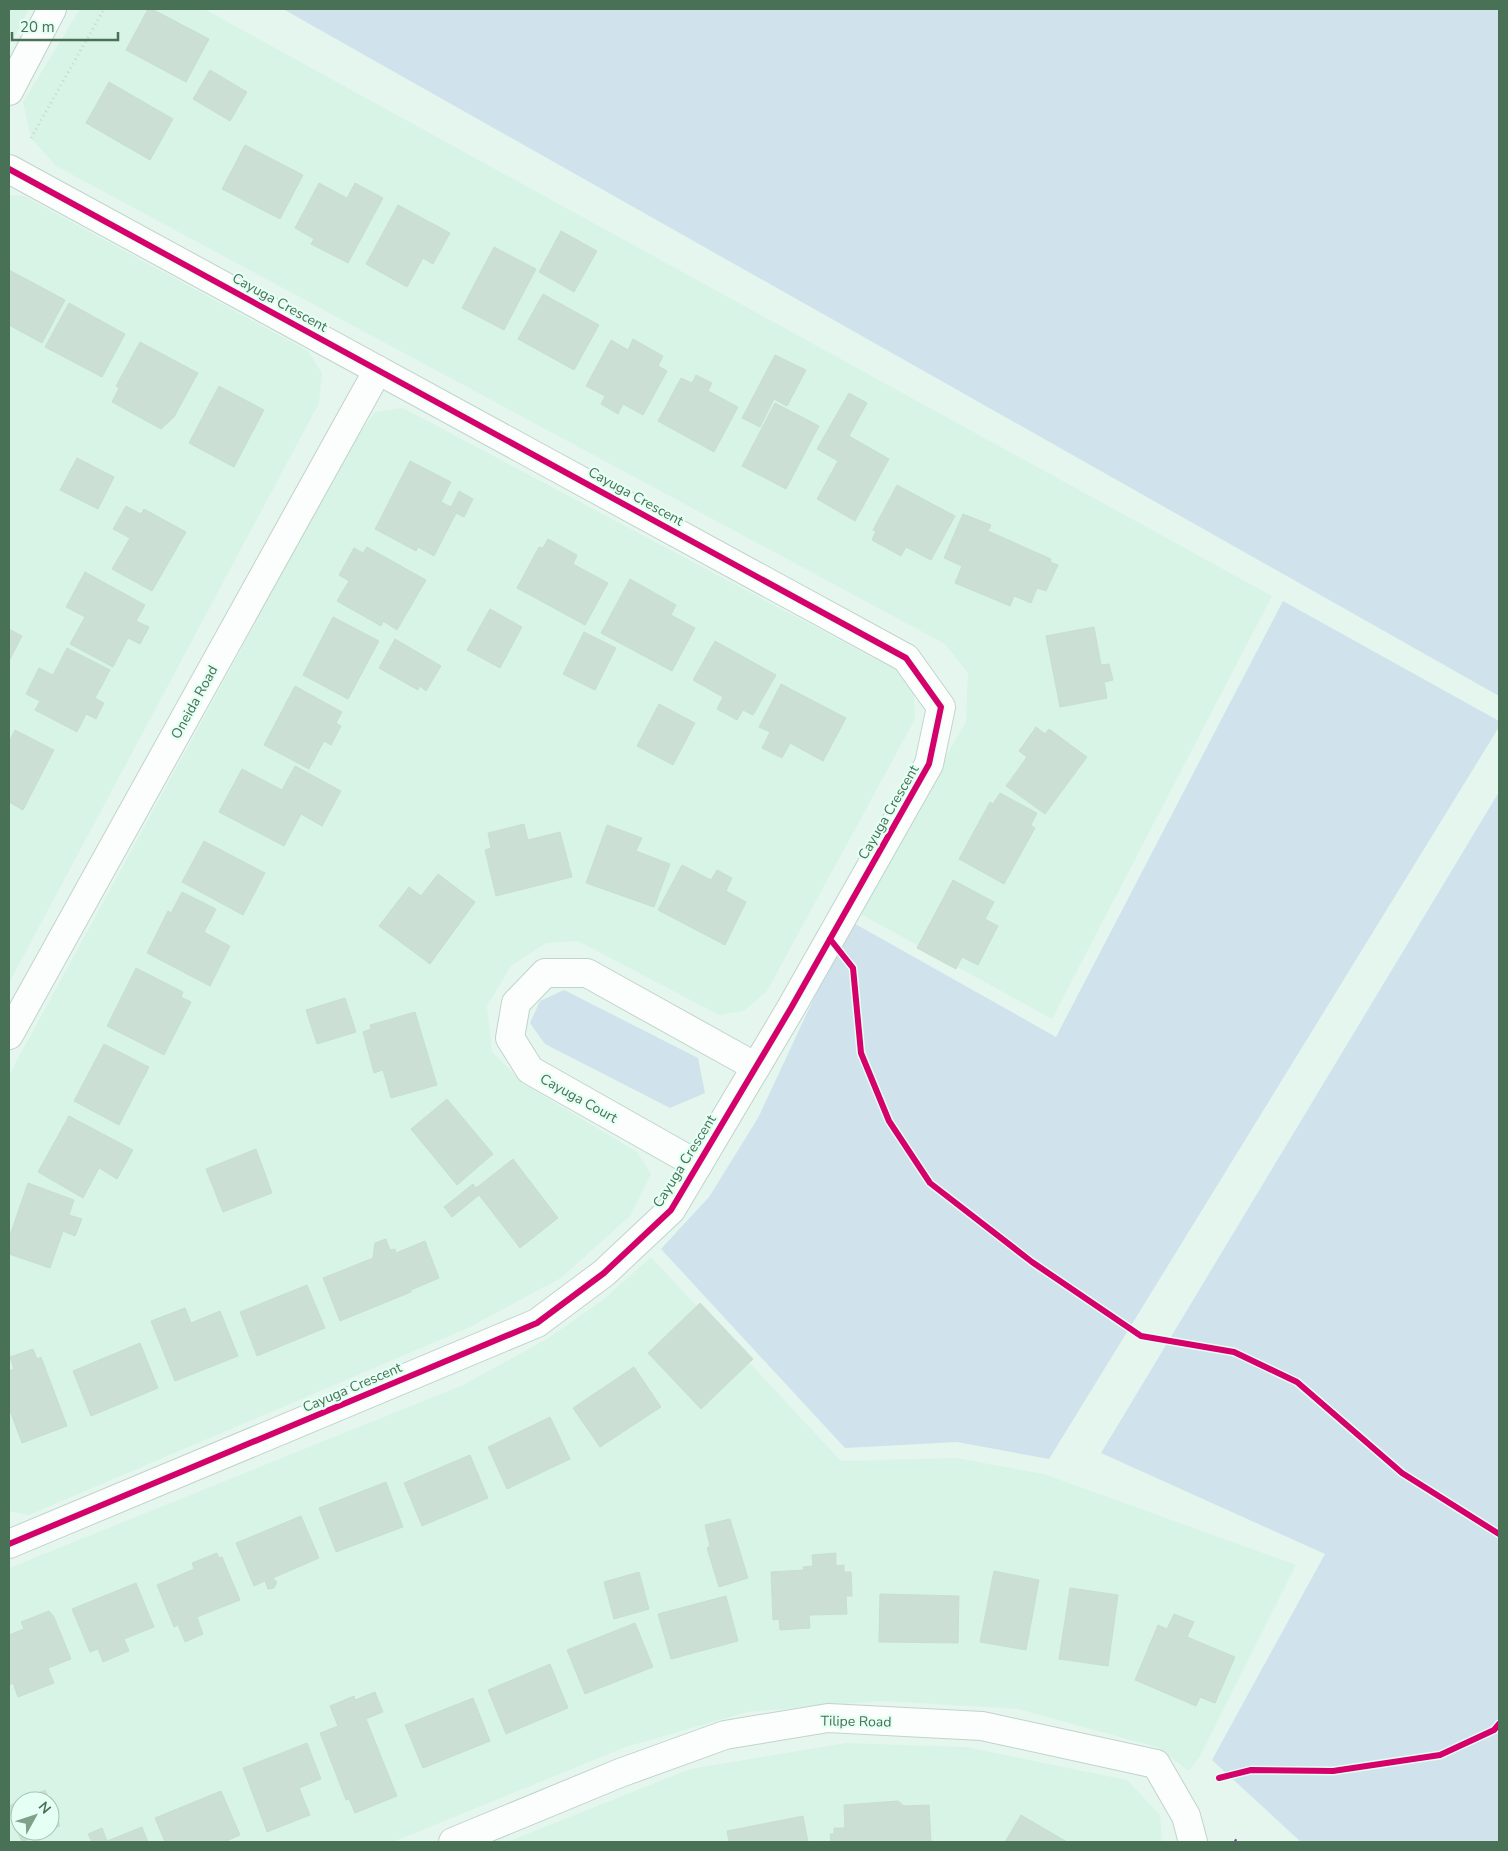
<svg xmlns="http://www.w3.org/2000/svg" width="1508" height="1851" viewBox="0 0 1508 1851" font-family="'Nunito Sans',sans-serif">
<rect width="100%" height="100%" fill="#e5f6ef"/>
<!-- residential -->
<g fill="#d8f4e7" fill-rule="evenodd">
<polygon points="9,9 29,9 9,47"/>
<polygon points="80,9 204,9 1272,596 1052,1019 855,911 966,722 968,673 945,644 56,166 31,138 23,102"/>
<polygon points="9,195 24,196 308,351 322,373 319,403 9,983"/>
<polygon points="403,408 902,673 914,695 915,719 767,991 744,1011 719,1015 578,941 546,943 511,966 487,1006 492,1052 524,1084 637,1152 651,1174 631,1215 561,1278 468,1328 29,1515 9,1511 9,1075 355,440 375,412"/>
<path d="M651,1257L841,1461L956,1458L1044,1474L1296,1565L1200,1756L1189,1771L1156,1747L1018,1709L882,1701L747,1712L626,1747L393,1842H9V1568L463,1385L547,1339L604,1299ZM20,1801H50V1831H20Z"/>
<polygon points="846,1743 966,1747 1127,1780 1160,1815 1162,1842 507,1842 690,1769"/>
</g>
<!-- green -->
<g fill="#d0e2eb">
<polygon points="283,9 1499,9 1499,696"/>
<polygon points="1283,601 1499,721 1499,727 1049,1459 957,1442 845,1448 661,1249 709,1197 758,1118 850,921 1056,1037"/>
<polygon points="1499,792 1499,1842 1301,1842 1212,1760 1325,1554 1101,1453"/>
<polygon points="564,990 698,1058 705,1093 670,1108 545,1044 530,1023 540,1001"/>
</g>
<!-- building -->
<g fill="#cbdfd4" stroke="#c8ded2">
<polygon points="148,9 152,9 209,39 186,82 126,50"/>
<polygon points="210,70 247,92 230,121 193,99"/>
<polygon points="109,82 173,119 150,160 86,123"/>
<polygon points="245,145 303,175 280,219 222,189"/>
<polygon points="319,183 347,198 355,183 383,198 348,263 311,244 314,239 295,228"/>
<polygon points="398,205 450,233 433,264 423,258 407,287 366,264"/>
<polygon points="561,231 597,251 574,292 539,272"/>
<polygon points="494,247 536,269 504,330 462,308"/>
<polygon points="9,270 65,300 42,343 9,325"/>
<polygon points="543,294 599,325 574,370 518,339"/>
<polygon points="69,303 125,334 102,377 45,347"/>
<polygon points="633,339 663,356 658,366 667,371 643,415 623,404 618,414 601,404 605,396 586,386 611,340 628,350"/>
<polygon points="140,342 198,373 174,417 161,429 112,402 119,388 116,386"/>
<polygon points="775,355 806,370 787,406 774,399 760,427 742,418"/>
<polygon points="696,375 712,383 708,391 738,407 714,452 658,421 681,378 692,383"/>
<polygon points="219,386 264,410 234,467 189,443"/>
<polygon points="849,393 867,403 849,436 889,459 855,521 817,499 838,461 817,449"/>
<polygon points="775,403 819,426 786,489 742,466"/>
<polygon points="77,458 114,477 98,509 60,490"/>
<polygon points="410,461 451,482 441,502 451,507 459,491 473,499 464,517 456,513 434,556 418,547 416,551 375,529"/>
<polygon points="897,485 955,516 931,560 906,547 901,556 872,540 876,531 873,530"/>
<polygon points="126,506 141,514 144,509 186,532 152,591 112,569 130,538 113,529"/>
<polygon points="963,514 991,525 988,531 1051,559 1050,562 1058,565 1046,591 1037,588 1031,603 1014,596 1010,606 955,583 962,566 944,558"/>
<polygon points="548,539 577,555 573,564 608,583 585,625 517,588 539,547 543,548"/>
<polygon points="367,547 426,580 397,630 383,621 381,626 337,601 349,581 339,575 354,548 363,553"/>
<polygon points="85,572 145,605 136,621 149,627 140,644 128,638 113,667 70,644 85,617 66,607"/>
<polygon points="630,579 676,605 671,615 695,628 672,671 601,633"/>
<polygon points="490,609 522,627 500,668 467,650"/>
<polygon points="333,617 379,641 348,699 303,675"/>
<polygon points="1094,627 1101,665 1109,664 1113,680 1104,682 1107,698 1060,707 1046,636"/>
<polygon points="9,629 22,636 9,661"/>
<polygon points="584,632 616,648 595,690 563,674"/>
<polygon points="395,639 441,666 426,691 420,686 418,690 379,668"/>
<polygon points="715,641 776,675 753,715 743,710 737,720 717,709 723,697 693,680"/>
<polygon points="67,648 110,670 95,698 104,703 96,719 86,714 77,732 35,710 40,701 26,694 39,668 53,675"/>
<polygon points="781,684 846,718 823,761 790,743 782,758 762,748 770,732 759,727"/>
<polygon points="295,686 342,712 336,723 341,726 331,745 324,741 309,769 264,745"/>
<polygon points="659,704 695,723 673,765 637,746"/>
<polygon points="1036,727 1045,734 1049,729 1087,757 1045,814 1006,786 1027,757 1019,751"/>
<polygon points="15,730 54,750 23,810 9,802 9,742"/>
<polygon points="295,766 341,791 322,826 301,814 284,846 219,812 242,769 282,790"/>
<polygon points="1000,793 1037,813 1031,825 1035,828 1004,884 959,859 990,802 993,804"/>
<polygon points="524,824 528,840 560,832 572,877 496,896 485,850 491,848 488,833"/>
<polygon points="607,825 642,838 636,851 670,864 654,907 586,883"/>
<polygon points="204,841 265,873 243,915 182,882"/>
<polygon points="682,865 711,880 717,870 732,878 726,891 746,902 725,945 658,910"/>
<polygon points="438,874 475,902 430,964 379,926 409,887 421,896"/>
<polygon points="953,880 994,902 985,919 998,926 978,965 962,957 956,969 917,948"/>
<polygon points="182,892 216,909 204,932 230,946 210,986 147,953 168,911 171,913"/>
<polygon points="136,968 183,992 181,997 191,1002 164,1055 107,1026"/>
<polygon points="345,998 356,1032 317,1044 306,1010"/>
<polygon points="415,1012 437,1085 391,1098 383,1070 374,1073 363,1032 371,1029 370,1025"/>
<polygon points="104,1044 149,1067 119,1125 74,1101"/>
<polygon points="447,1099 493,1154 457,1185 411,1129"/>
<polygon points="69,1116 133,1150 117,1179 99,1168 83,1198 38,1172"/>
<polygon points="256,1149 272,1193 223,1212 206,1169"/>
<polygon points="513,1159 558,1218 520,1248 479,1195 452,1217 444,1207 473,1184 476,1188"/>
<polygon points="28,1183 74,1200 69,1215 82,1219 75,1236 63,1231 50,1268 9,1254 9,1238"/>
<polygon points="386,1239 390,1250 395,1249 396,1253 425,1241 439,1278 411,1290 411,1292 340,1321 323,1278 373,1258 375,1243"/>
<polygon points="307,1285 325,1328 257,1356 240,1312"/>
<polygon points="700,1303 753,1359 701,1409 648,1353"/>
<polygon points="185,1308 191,1323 220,1311 238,1356 175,1381 151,1321"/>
<polygon points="140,1343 158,1388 91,1416 73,1371"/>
<polygon points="33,1349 37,1359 41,1357 67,1426 22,1443 9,1408 9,1371 14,1369 10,1357"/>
<polygon points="634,1367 661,1407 600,1447 573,1408"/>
<polygon points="550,1417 570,1459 507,1489 488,1447"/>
<polygon points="470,1455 488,1498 422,1526 404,1483"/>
<polygon points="386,1482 403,1527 336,1552 319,1508"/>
<polygon points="301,1516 319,1558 273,1578 277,1582 274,1588 268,1589 265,1581 254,1586 236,1543"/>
<polygon points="730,1519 748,1578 719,1587 707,1548 710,1546 705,1525"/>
<polygon points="217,1553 219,1558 222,1557 240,1600 197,1617 203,1634 185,1642 178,1625 174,1627 157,1585 194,1569 192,1563"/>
<polygon points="836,1553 836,1566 844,1565 844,1572 851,1572 852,1596 846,1596 847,1614 809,1615 810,1628 780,1630 779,1619 773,1620 771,1572 804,1570 803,1567 813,1566 812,1555"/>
<polygon points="994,1571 1039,1580 1026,1650 980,1642"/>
<polygon points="639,1572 649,1609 614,1619 604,1582"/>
<polygon points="136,1583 154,1627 124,1639 129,1651 103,1662 98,1649 90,1652 72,1609"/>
<polygon points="1070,1588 1118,1595 1108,1666 1059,1659"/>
<polygon points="880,1594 959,1596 958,1643 879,1642"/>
<polygon points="726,1596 738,1641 671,1659 658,1614"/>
<polygon points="49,1611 54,1617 71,1659 48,1668 54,1683 18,1697 13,1683 9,1685 9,1635 24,1629 21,1622"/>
<polygon points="1174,1614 1194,1622 1187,1637 1235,1657 1215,1703 1200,1697 1196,1706 1135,1680 1158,1625 1167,1629"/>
<polygon points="635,1623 653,1667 585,1694 567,1650"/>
<polygon points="550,1664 568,1708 506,1734 488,1690"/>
<polygon points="375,1692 383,1712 366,1719 397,1796 355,1813 349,1799 346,1800 320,1733 338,1726 330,1706 354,1696 355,1700"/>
<polygon points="473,1698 490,1741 423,1768 405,1725"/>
<polygon points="307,1743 321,1779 299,1788 310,1815 267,1832 243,1768"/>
<polygon points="45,1790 50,1801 20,1801"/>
<polygon points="221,1791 240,1835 224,1842 165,1842 155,1818"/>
<polygon points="20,1801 20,1831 48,1831 22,1842 9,1811 9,1806"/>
<polygon points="50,1801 60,1826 50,1830"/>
<polygon points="898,1801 904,1806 929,1805 931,1842 831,1842 830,1834 834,1834 834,1828 845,1828 844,1805"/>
<polygon points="1021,1815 1067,1842 1005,1842"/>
<polygon points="803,1816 808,1842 729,1842 727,1831"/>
<polygon points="142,1827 148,1842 92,1842 88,1834 102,1828 107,1841"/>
</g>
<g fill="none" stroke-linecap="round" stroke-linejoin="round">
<!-- street casing -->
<g stroke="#c1d4c9" stroke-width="30">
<g id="street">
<polyline points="9,169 906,658 941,707 929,764 791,1008 671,1210 604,1273 537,1323 9,1544"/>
<polyline points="9,1035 378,370"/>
<polyline points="698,1165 530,1070 510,1038 516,1003 545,973 587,973 756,1067"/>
<polyline points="453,1842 620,1773 725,1735 828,1718 982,1726 1156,1764 1186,1816 1193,1842"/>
</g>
</g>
<!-- secondary casing -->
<g stroke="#bfd3c8" stroke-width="30">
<polyline id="secondary" points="9,91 52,9"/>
</g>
<!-- path -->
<polyline stroke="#c8d6ce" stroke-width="3" stroke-dasharray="1 4" stroke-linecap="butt" points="31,138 104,9"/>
<!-- street -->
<use href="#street" stroke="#fbfefd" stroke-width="28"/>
<!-- secondary -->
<use href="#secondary" stroke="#fbfefd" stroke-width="28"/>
<!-- quiet -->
<polyline stroke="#8e44ad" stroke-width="5" stroke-dasharray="10 5" stroke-linecap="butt" points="1234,1841 1236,1842"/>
<!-- cycleway casing -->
<g stroke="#e5fff4" stroke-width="9">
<g id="cycleway">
<polyline points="9,169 906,658 941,707 929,764 791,1008 671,1210 604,1273 537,1323 9,1544"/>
<polyline points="830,939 853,968 861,1053 889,1121 930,1183 1032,1262 1141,1336 1234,1352 1297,1382 1402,1473 1499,1534"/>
<polyline points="1219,1778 1251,1770 1333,1771 1440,1755 1494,1730 1499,1724"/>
</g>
</g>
<!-- cycleway -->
<use href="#cycleway" stroke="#d6006c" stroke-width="6"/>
</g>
<g text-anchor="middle" stroke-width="4.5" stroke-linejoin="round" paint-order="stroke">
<!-- street labels -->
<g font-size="14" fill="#487155" stroke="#e5fff4">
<text transform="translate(280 302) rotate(29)" y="5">Cayuga Crescent</text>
<text transform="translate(636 496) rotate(29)" y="5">Cayuga Crescent</text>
<text transform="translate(194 702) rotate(-61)" y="5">Oneida Road</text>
<text transform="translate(888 812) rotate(-60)" y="5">Cayuga Crescent</text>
<text transform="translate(579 1098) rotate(29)" y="5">Cayuga Court</text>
<text transform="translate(684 1161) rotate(-58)" y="5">Cayuga Crescent</text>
<text transform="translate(352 1387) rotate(-23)" y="5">Cayuga Crescent</text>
<text transform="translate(856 1721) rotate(1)" y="5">Tilipe Road</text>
</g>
</g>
<!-- border -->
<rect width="1508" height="1851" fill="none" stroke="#487155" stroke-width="20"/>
<!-- north arrow -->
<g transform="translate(35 1816) rotate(50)"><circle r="24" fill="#e5fff4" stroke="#a6c6b4"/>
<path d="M0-4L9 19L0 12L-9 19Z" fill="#7fa08b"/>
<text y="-8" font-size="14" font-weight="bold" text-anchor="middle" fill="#487155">N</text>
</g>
<!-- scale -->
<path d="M12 32v8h106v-8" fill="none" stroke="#487155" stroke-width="2.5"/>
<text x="20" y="32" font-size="15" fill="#487155" stroke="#e5fff4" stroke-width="4" paint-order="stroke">20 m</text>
</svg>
